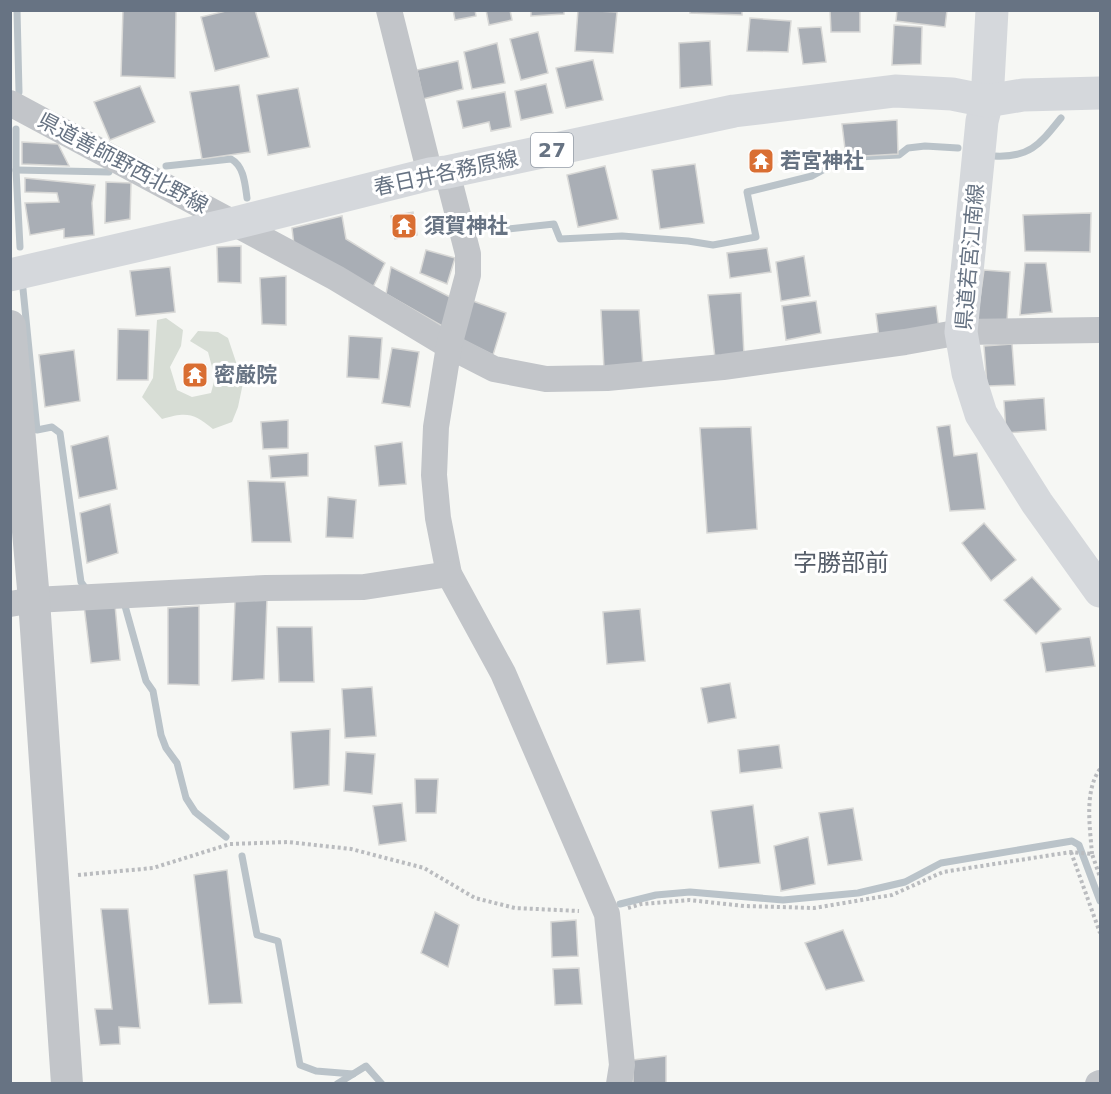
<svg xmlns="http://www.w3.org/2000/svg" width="1111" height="1094" viewBox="0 0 1111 1094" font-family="'DejaVu Sans','Noto Sans JP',sans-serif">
<rect width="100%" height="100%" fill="#f6f7f4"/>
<!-- green -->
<path fill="#d7ddd5" d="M166,318L183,330L181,346L170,367L177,390L192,397L211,393L215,378L208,352L190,341L198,331L218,332L228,338L243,383L238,407L232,422L213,429C193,413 187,412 162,419L142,397L153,378L157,320Z"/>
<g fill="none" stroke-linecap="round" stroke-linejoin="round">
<!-- stream -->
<g stroke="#bac3c9" stroke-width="7">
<polyline points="17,10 19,92"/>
<polyline points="16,129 16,170 20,247"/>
<path d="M994,156C1030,158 1040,144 1061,118"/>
<path d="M166,166L231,159C244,166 245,184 247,198"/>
<polyline points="16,170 109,172"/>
<polyline points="471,229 508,229 554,224 560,239 622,236 688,241 713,245 756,237 747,192 812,176 823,170 837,158 899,155 908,148 925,146 958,148"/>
<polyline points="23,289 37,430 52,427 60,433 81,582 87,590"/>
<polyline points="125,606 146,681 153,691 161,735 166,748 177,763 186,798 195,812 226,837"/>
<polyline points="242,856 257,935 278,941 300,1065 316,1071 353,1074"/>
<polyline points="620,904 656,895 690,892 783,900 858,893 905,882 941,863 1072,841 1079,845 1100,901"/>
<polyline points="337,1084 366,1066 382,1084"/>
</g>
</g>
<!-- building -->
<g fill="#a9aeb5" stroke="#d8d8d6" stroke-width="1.5">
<polygon points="123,10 176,10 175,78 121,76"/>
<polygon points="230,10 255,10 269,57 215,71 201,17"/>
<polygon points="453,10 475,10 476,16 455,20"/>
<polygon points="486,10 510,10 512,20 489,25"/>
<polygon points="531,10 564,10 564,14 531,16"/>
<polygon points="578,10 617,12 613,53 575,51"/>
<polygon points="690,10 742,10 742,15 690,13"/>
<polygon points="830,10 860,10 860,32 831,32"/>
<polygon points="897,10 947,10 945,27 896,21"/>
<polygon points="750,18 791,21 788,52 747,51"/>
<polygon points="894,25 922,27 921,64 892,65"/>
<polygon points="821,27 826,62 803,64 798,28"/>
<polygon points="538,32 548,73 521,80 510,39"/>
<polygon points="710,41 712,85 680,88 679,43"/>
<polygon points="497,43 505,83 472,89 464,52"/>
<polygon points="593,60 603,100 566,108 556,68"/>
<polygon points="458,61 463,89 423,99 417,70"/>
<polygon points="546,84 553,113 521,120 515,91"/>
<polygon points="239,85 250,152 202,159 190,92"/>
<polygon points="140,86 155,122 110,140 94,102"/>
<polygon points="298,88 310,147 268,155 257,95"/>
<polygon points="505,92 511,127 491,131 489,122 463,128 457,101"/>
<polygon points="897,120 898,154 846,157 842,124"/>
<polygon points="22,142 58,144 69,166 22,164"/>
<polygon points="695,164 704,223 660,229 652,170"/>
<polygon points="605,166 618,219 578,227 567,175"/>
<polygon points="25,178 95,185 92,203 94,235 64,238 64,229 30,235 25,203 59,202 57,193 25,192"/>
<polygon points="106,182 131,183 130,219 105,223"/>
<polygon points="413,212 417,235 395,239 391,216"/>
<polygon points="1091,213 1090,252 1025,251 1023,215"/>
<polygon points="342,216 346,239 385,263 371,291 294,245 292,228"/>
<polygon points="241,246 241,283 218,282 217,247"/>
<polygon points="767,248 771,272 730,278 727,253"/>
<polygon points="426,250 455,258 447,284 420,273"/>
<polygon points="804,256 810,296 781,301 776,262"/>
<polygon points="1025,263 1046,263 1052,312 1020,315"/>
<polygon points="170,267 175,312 136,316 130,271"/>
<polygon points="391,267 450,297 444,327 386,294"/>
<polygon points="984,270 1010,272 1007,321 977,320"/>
<polygon points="286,276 286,325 262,324 260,278"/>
<polygon points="741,293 744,356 715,358 708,295"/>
<polygon points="473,301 506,313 493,355 462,340"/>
<polygon points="816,301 821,333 786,340 782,306"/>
<polygon points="936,306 939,329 879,338 876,314"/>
<polygon points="601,310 639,310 643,367 604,369"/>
<polygon points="118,329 149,330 148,380 117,380"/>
<polygon points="349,336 382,338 379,379 347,377"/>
<polygon points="1012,344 1015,385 987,386 984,346"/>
<polygon points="392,348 419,352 410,407 382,403"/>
<polygon points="74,350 80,401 45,407 39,355"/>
<rect x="184" y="365" width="22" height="19"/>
<polygon points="1044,398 1046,430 1006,433 1004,401"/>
<polygon points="288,420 288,448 263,449 261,422"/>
<polygon points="950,425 954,456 977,453 985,509 950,511 937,427"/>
<polygon points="751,427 757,529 707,533 700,428"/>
<polygon points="108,436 117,489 79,498 71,446"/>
<polygon points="402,442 406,484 379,486 375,446"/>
<polygon points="308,453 308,476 271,478 269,456"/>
<polygon points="248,481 285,482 291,542 252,542"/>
<polygon points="328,497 356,500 353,538 326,537"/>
<polygon points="110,504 118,553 87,563 80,513"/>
<polygon points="984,523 1016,560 991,581 962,543"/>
<polygon points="1032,577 1061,609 1036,634 1004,600"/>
<polygon points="267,598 264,679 232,681 235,601"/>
<polygon points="84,605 115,605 120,660 91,663"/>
<polygon points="199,606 199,685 168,684 168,608"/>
<polygon points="640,609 645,661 607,664 603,612"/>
<polygon points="277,627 312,627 314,682 279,682"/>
<polygon points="1090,637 1095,666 1046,672 1041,643"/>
<polygon points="730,683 736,718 708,723 701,688"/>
<polygon points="372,687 376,736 345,738 342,689"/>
<polygon points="330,729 329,785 294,789 291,732"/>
<polygon points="779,745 782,768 740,773 738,750"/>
<polygon points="346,752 375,754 372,794 344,791"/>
<polygon points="415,779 438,779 436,813 416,813"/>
<polygon points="402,803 406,841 379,845 373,806"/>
<polygon points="753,805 760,863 719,868 711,811"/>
<polygon points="853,808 862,860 828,865 819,813"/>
<polygon points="808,837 815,884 781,891 774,846"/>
<polygon points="227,870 242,1003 209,1004 194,875"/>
<polygon points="101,909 128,909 140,1028 119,1027 120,1044 100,1045 95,1009 112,1009"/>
<polygon points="435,912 459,925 448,967 421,953"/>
<polygon points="576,920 578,956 552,957 551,922"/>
<polygon points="843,930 864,981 826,990 805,943"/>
<polygon points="579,968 582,1004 555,1005 553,969"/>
<polygon points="666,1056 666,1084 633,1084 633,1060"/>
</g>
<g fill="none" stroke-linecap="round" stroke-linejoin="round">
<!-- path -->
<g stroke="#babcbf" stroke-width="4" stroke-dasharray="3 3" stroke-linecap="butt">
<polyline points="1071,852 1100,933"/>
<path d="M1092,854C1090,827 1084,791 1100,769"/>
<polyline points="78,875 153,868 230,844 288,842 351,849 424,868 475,898 515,908 579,911"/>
<polyline points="628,908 641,904 689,900 744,906 814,908 892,895 943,872 1071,852 1092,854 1100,877"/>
</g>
<!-- minor -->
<g stroke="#c2c5c9" stroke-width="26">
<polyline points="389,10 430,174"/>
<polyline points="10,103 336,278 449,346 494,369 546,379 607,378 723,367 905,342 961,332 1100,330"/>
<polyline points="447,172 468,254 468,275 449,346 436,427 434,475 438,518 449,574 503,673 607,914 622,1065 619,1084"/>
<polyline points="10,604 34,600 266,588 364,587 449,574"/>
<polyline points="1098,1084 1100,1083"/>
</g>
<!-- tertiary -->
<polyline stroke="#c2c5c9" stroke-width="32" points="10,326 34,600 67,1084"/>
<!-- secondary -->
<polyline stroke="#d5d8dc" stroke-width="33" points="992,10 987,101 982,121 961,332 968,373 981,414 1037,503 1100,591"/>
<!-- primary -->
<polyline stroke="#d5d8dc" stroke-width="33" points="10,275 235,223 430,174 447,172 734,111 895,91 952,94 987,101 1023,95 1100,93"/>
</g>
<!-- icons -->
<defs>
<g id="temple-square" transform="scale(1.35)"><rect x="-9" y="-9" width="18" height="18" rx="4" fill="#d96e32" stroke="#fff"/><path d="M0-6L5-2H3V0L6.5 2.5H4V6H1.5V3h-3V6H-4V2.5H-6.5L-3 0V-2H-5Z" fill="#fff"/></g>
</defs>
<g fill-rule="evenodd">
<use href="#temple-square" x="761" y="161"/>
<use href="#temple-square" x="404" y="226"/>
<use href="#temple-square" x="195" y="375"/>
</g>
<g text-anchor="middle" stroke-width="6" stroke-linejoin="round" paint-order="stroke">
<!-- shield labels -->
<rect fill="#fff" stroke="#959da8" stroke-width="1.5" x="531" y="133" width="42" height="34" rx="4.5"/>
<g font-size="20" font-weight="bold" fill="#677383">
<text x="552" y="157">27</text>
</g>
<!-- poi labels -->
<g font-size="21" font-weight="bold" fill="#677383" stroke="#fff" text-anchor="start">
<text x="780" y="168">若宮神社</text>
<text x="424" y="233">須賀神社</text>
<text x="214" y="382">密厳院</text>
</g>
<!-- street labels -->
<g font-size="21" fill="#677383" stroke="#fff">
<text transform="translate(123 163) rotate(28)" y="7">県道善師野西北野線</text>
<text transform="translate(446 173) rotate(-12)" y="7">春日井各務原線</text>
<text transform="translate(970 257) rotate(-85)" y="7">県道若宮江南線</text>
</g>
<!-- quarter labels -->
<g font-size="24" fill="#555d69" stroke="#fff">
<text x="841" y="571">字勝部前</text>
</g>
</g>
<!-- border -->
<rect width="1111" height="1094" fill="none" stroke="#677383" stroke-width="24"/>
</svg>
